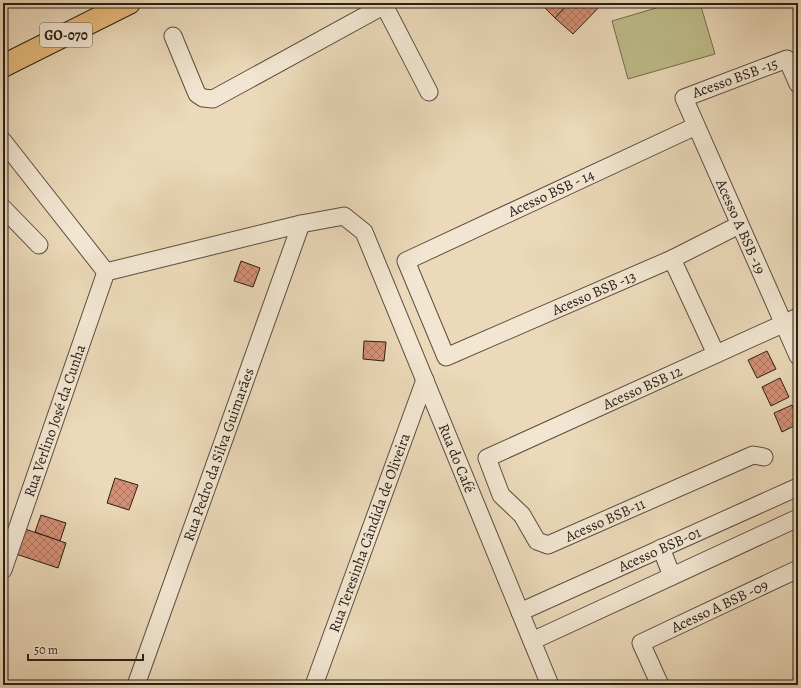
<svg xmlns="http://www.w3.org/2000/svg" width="801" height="688" viewBox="0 0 801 688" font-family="Alegreya,serif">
<defs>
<pattern id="building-cross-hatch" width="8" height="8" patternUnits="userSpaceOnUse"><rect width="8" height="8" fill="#d59177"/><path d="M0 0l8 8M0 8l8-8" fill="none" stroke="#ad7661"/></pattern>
</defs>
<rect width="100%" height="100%" fill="#ebd9b9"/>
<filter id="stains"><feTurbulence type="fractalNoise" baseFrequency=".005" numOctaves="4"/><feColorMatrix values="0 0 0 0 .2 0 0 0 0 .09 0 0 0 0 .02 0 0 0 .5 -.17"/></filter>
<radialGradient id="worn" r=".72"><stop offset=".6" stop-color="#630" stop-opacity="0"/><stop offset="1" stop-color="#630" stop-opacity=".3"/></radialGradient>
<!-- grass -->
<polygon fill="#bebd8a" stroke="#746e51" points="673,3 700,3 715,54 628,79 612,21"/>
<!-- building -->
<g fill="url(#building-cross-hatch)" stroke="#2a2018">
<polygon points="540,3 569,3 555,18"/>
<polygon points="569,3 603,3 573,34 555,18"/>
<polygon points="241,261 260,268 253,287 234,281"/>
<polygon points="364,341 386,342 384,361 363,359"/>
<polygon points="767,351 776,369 757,378 748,360"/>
<polygon points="780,378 789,397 771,406 762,387"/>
<polygon points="792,405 798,417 798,424 782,432 774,413"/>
<polygon points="115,478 138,485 129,510 107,503"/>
<polygon points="41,515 66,523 60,541 35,532"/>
<polygon points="25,529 66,543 58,568 16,554"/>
</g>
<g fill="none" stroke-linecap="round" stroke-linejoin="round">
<!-- minor casing -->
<g stroke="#5a4e40" stroke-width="19">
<g id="minor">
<polyline points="383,3 429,92"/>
<polyline points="173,36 197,94 203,98 213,99 383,6"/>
<path id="s1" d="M798,84L787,59L684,98L798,356"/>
<path id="s2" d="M696,126L406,261L446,357L672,259L739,225"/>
<polyline points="3,141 106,272"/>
<polyline points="3,208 39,245"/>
<polyline points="672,259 716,354"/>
<path id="s3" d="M764,457L753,455L548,545L537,541L522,515L501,495L487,458L798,317"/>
<polyline points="661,548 672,576"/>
<path id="s4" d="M3,570L106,272L301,224L344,216L364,232L550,685"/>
<path id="s5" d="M520,612L798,487"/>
<polyline points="532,641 798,518"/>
<path id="s6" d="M136,685L301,224"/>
<path id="s7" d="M314,685L425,380"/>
<path id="s8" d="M660,685L641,643L798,569"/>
</g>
</g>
<!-- highway casing -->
<g stroke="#2a2018" stroke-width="24">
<polyline id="highway" points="3,66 129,3"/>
</g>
<!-- minor -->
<use href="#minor" stroke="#f2e6d2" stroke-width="17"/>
<!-- highway -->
<use href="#highway" stroke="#e6bc7c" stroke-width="22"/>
</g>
<g text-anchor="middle" stroke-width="3" stroke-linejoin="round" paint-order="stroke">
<!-- shield labels -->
<rect fill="#f2e6d2" stroke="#665b50" stroke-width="1" x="40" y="23" width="52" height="24" rx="3"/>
<g font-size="14" font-weight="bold" fill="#2a2018">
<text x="66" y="40">GO-070</text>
</g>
<!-- street labels -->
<g font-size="15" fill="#2a2018" stroke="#f2e6d2">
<text transform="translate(735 78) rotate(-20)" y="5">Acesso BSB -15</text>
<text transform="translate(551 193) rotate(-25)" y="5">Acesso BSB - 14</text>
<text dy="5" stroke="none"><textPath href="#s1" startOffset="278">Acesso A BSB -19</textPath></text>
<text dy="5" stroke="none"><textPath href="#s2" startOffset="585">Acesso BSB -13</textPath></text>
<text dy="5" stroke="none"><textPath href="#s3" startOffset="516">Acesso BSB 12</textPath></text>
<text dy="5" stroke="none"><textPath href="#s4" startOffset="158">Rua Verlino José da Cunha</textPath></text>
<text dy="5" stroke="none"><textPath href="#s6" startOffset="245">Rua Pedro da Silva Guimarães</textPath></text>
<text dy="5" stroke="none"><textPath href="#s4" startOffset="830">Rua do Café</textPath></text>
<text transform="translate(605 520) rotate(-24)" y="5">Acesso BSB-11</text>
<text dy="5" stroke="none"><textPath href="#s7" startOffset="162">Rua Teresinha Cândida de Oliveira</textPath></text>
<text dy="5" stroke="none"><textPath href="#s5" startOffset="153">Acesso BSB-01</textPath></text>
<text dy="5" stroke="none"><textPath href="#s8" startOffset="133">Acesso A BSB -09</textPath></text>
</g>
</g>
<!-- margin -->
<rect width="801" height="688" fill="none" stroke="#ebd9b9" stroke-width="16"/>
<rect x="4" y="4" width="793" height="680" fill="none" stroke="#2a2018" stroke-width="2"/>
<rect x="8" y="8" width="785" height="672" fill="none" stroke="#2a2018"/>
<!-- scale -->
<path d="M28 654v6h115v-6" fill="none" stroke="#2a2018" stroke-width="2"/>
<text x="34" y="654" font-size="12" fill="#2a2018" stroke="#f2e6d2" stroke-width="3" paint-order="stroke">50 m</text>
<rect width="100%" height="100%" filter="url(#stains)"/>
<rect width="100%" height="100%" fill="url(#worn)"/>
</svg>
